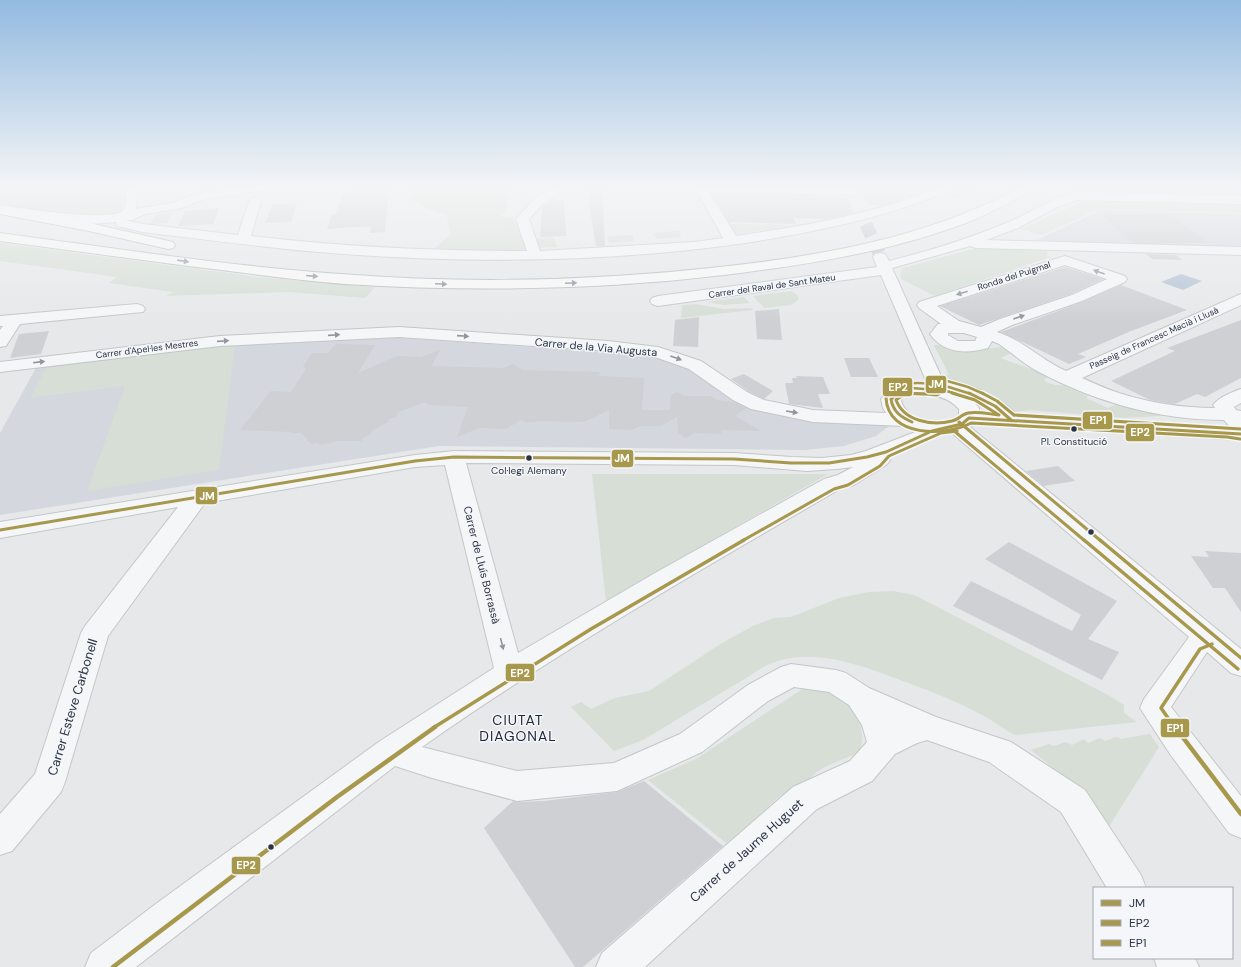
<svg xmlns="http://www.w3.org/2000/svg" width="1241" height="967" viewBox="0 0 1241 967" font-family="'DM Sans',sans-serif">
<rect width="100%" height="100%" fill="#e6e8ea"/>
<!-- built -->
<g fill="#d4d7dd">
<polygon points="0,188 125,188 121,213 0,206"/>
<polygon points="856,188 934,188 925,192 911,192 913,196 883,205 869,205"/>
<polygon points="1101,210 1241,214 1241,247 1035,241"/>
<polygon points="387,337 646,355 690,368 733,396 817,420 889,426 876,436 844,446 805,450 439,446 0,515 0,433 37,366 218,344"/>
</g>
<!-- green -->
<g fill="#d6ded6">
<polygon points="114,188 125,188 124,189 107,194 61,201 11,197 47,192 48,195 45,196 63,198 115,190"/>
<path d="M413,188H508L507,210L500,216L513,218C517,230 528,240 527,252L429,253L450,235L447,215L423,207L412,200V191Z"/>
<polygon points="960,188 978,188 959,198 946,194"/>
<polygon points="1075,188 1231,188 1241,195 1241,198 1083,195"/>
<polygon points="124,191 121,213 96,218 0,206 0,199 82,205 84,208 100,208 108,205 109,202 119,197 121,192"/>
<polygon points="788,192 838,193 847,199 796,197"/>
<path d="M117,193V196C107,207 78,204 64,203Z"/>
<polygon points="1085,201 1241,205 1241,213 1099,209 1042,235 1020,229"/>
<polygon points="172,213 167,223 150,224 156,214"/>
<polygon points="724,224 785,225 787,226 739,234 728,231"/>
<polygon points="679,231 681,236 680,237 657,239 653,233"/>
<polygon points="632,235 634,241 609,243 608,236"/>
<polygon points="554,238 557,247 536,248 532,239"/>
<polygon points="0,243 258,277 375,287 365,298 289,292 166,296 173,292 109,283 117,277 0,261"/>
<polygon points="976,248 1048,251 1047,256 1051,257 935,296 901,279 900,272 903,268"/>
<polygon points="792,291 799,297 798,300 791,305 764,308 753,296"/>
<polygon points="744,297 749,303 724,305 706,302"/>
<polygon points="696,304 723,309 751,308 753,310 681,318 682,305"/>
<polygon points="235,345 219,470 87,491 125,386 30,398 46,368 188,349"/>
<path d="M934,345H943L965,351L1001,347L1013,352L1001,358C1018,365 1034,370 1052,376L1044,379L1046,382L1055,385H1063L1088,396L1086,398L1108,408L1121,402L1174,415L1124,418L1030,410L1014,412L980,391L940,381L937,375H949Z"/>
<polygon points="592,474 828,474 606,601"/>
<path d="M893,591L914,595L1108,695L1124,705V713L1137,722L1015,735C1004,730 995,722 984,716C959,702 932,692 906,682C857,664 798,639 751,675L643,740L614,751L571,707L581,702L591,709L615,698L649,691L722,643L753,626L774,618L791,617L839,598L869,592Z"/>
<path d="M804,688C828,689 856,701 861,728C861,732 863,737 862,741C862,745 860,749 858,753L831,764L818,771L807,781L791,789L776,799L739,834L726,843L648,780L696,759Z"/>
<polygon points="1150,734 1159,747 1108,828 1064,777 1031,750 1049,744 1054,746 1066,742 1072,745 1084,739 1088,743 1100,738 1105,741 1116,737 1121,739"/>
</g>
<!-- water -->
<polygon fill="#b4c4d5" points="1181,274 1202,281 1183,290 1161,282"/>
<!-- building -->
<g fill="#ced0d3">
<polygon points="591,188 602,188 605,246 596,246 589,203"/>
<polygon points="389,190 385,232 370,233 371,226 327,229 332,215 335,215 344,194 351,193 351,192"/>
<polygon points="712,194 786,195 787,197 848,199 853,213 827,219 794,218 796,224 729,222"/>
<polygon points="551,200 564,200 566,236 540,237 542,208"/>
<polygon points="297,203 291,222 265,223 273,204"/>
<polygon points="219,208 213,224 178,226 185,211"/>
<polygon points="1101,214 1172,216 1208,243 1133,243"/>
<polygon points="1146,254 1176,255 1182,260 1152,259"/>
<polygon points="1065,267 1103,279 1071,294 979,325 940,306"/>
<polygon points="1121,285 1187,310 1131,331 1078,354 1086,357 1069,364 1001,332 1082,302"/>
<polygon points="779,309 782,340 757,339 755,311"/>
<polygon points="699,317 698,347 673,346 675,320"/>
<polygon points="1241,320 1241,378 1205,397 1197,394 1175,404 1167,403 1150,400 1111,381 1175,351 1167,348"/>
<polygon points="49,331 41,354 10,358 19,334"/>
<polygon points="336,344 375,345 358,373 397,356 421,357 440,350 431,366 503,368 513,364 523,370 600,372 599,376 644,378 642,410 670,410 671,395 677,392 685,396 710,396 717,400 733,402 746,408 735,416 761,431 721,430 721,434 694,433 686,438 678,433 677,417 661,426 641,426 632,430 609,429 609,410 584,422 536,421 536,422 529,422 526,423 521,420 506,429 479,428 457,437 468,407 429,405 425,402 399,412 396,417 389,419 388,422 372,431 370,435 364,437 362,441 339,441 320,445 318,443 311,444 301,433 290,433 291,432 240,430 271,391 291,392 306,369 303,366 312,353 328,353"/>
<polygon points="844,358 869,358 878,377 851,377"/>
<polygon points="744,374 773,391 764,399 748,391 731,379"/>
<polygon points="796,376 823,377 830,394 818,394 823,408 789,404 785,383 793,383 792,378 797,378"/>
<polygon points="1058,466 1075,481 1044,486 1026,471"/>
<polygon points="1009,542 1117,601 1088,639 1119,652 1102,680 953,606 971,581 1072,631 1081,615 985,559"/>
<polygon points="1205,551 1241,553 1241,612 1225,588 1213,588 1191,556 1209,557"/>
<polygon points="644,781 723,846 583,967 575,967 484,828 513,801 517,802 544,801 617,792"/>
</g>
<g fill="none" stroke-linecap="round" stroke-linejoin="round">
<!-- minor-tunnel -->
<polyline stroke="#c1c4c9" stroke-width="13" stroke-dasharray="13 6" stroke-linecap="butt" points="866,224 879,253"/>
<!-- minor casing -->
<g stroke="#c4c6c8" stroke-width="2">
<g id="minor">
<path d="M126,188H138L136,209L175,202L199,193L239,188H266L264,190L260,191L201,200L182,208L145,214L132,220H125L143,224L238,235L249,201L251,198H259L261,201L251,236C343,247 434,251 527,251L516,219L535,198L552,188H565L543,204L529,219L540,251L694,242L723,238L697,191L692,190L690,188H852L858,191L856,193L852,195L709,192L736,236C805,226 873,214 938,188H953L951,190C885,218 815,232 745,243C605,263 459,264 318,252C260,247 202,239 143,232L117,226L116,222L90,224L0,213V205C23,208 105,222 122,211C127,208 126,194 126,188Z"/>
<path d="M1077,192L1241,196V204L1077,200L1057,207L1018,228L986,240L1241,247V255L976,248L970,246L892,268L945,385L953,381C977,387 1000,397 1017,415L1230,427L1224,420C1159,420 1096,402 1039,372C1025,365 1012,353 999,344L992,341L988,348C966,354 944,354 930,334L938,324H941L919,308L917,305L919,302L1065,256L1125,276L1127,279L1125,282L1082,301L1012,325L997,332C1023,340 1041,360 1066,371L1241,294V305L1082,378C1094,383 1106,389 1119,393C1150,403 1183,408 1215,408L1213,405C1219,397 1232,392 1241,389V403L1234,407L1236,410L1241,411V440L973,424L970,427L1241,649V676L1231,673L1207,652L1171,707L1241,796V838L1229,833L1170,754L1140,708L1144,699L1189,637L952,433H945L887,458L890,461L886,465L854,485L840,489C698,571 556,653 422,747L517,771L614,763L680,734L748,685L781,667L791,664L836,670L846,673L869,688L936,717L1011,742L1085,790L1141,875L1146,888H1107L1061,812L989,762L927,740L917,743L895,754L872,781L817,809L645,967H596L602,953L793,787L850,761L867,742L862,725L849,705L829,692L794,687L768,701L702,752L617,791L517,801L432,778L395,766L136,967H85L91,953L157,903L380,741L494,668L445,465L415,467L205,503L108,636L65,782L61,792L12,851L0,855V814L35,774L81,633L85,626L178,507L0,538V522L415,455L454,451L734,453L792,457L822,458L851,455L866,451L918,431L903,426L813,422L751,409L733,400L689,369L655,357L608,351L399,337L220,346L0,372V362L220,336L399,327L608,341L658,347L701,361L747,392L764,400L813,410L886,413L883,408L881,399C891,385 910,382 927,383L881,275L658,306L652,304L650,301L652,298L658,296L877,267L873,257L875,254L880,253L885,254L889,261C929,251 968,239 1006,223C1031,213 1051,198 1077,192ZM1065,265L1107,279L1072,295L1000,319L981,327L959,321L937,306ZM948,333H964L977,337L975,341H958L948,335ZM918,394C934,394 948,397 959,409V416C943,428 905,422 901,400L904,396ZM973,401L993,413H979V408ZM466,463L734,465L807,471L837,469L853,467L838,475L824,479L655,573L518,653Z"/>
<polygon points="137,304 143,306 145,309 143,312 20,324 6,346 0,347 0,330 3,326 0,326 0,316"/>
<polygon points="1154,958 1195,958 1199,967 1157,967"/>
</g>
</g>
<!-- highway casing -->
<g stroke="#b8bbbf" stroke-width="2">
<g id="highway">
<path d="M1020,188H1034L1032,190C1010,202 989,214 966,223C889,252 806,265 724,275C598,290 472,292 345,284C293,280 240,272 188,266C125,258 63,249 0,241V233C113,248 227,266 341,274C467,284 594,281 720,267C827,255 924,238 1020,188Z"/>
<polygon points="0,206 89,223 173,242 175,245 173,248 168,249 89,231 0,214"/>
</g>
</g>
<!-- minor -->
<use href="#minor" fill="#f5f6f7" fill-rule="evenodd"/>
<!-- highway -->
<use href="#highway" fill="#f8f8f8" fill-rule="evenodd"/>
<!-- bus-1-far1 casing -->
<g stroke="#f4f6f9" stroke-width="5">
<polyline id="bus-1-far1" points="897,394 912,388 936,390 936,383 971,394"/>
</g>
<!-- bus-1 casing -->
<g stroke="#f4f6f9" stroke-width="6">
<g id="bus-1">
<path d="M899,393L891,399C893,412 901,417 912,422"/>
<polyline points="969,393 995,406 1011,420"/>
<polyline points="0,530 415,461 454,457 734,459 791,463 829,463 867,457 886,452 932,431 962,424 969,418 1241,434"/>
</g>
</g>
<!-- bus-2-far3 casing -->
<g stroke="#f4f6f9" stroke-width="5">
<path id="bus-2-far3" d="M889,394C900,382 916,382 931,384L933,379L937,378L968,387L984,394"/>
</g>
<!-- bus-2-far2 casing -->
<g stroke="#f4f6f9" stroke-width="6">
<g id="bus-2-far2">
<path d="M890,393L886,398C888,437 945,437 971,423L1227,437L1240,439"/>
<polyline points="982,393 997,401 1014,415"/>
<polyline points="953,430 1085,541"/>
<polyline points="742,541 834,489 848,485 880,466 889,456 941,433 957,431"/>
</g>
</g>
<!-- bus-2-far1 casing -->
<g stroke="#f4f6f9" stroke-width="6">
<g id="bus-2-far1">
<polyline points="1084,540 1238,669"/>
<polyline points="433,728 591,629 744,540"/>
</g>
</g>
<!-- bus-2 casing -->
<g stroke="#f4f6f9" stroke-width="8">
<polyline id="bus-2" points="113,967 337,797 435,727"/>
</g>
<!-- bus-3-far3 casing -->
<g stroke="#f4f6f9" stroke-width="5">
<g id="bus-3-far3">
<polyline points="908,394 925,394"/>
<polyline points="939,394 941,389 956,394"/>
</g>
</g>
<!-- bus-3-far2 casing -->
<g stroke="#f4f6f9" stroke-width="6">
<g id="bus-3-far2">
<path d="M940,393L937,395C922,394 908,390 896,400C904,421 931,426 952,421C958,420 962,414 968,413C978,411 989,414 999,415L975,400L952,393"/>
<polyline points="1014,415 1241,429"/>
<polyline points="959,422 1101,541"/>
</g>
</g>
<!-- bus-3-far1 casing -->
<g stroke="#f4f6f9" stroke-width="6">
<g id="bus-3-far1">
<polyline points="1100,540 1241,658"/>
<polyline points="1175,728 1161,708 1200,649 1212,644"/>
</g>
</g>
<!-- bus-3 casing -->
<g stroke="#f4f6f9" stroke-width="8">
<polyline id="bus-3" points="1175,727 1241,814"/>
</g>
<!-- bus-1-far1 -->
<use href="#bus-1-far1" stroke="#a7984b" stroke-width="2.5"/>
<!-- bus-1 -->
<use href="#bus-1" stroke="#a7984b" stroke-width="3"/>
<!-- bus-2-far3 -->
<use href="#bus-2-far3" stroke="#a7984b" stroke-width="2.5"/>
<!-- bus-2-far2 -->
<use href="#bus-2-far2" stroke="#a7984b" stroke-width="3"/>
<!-- bus-2-far1 -->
<use href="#bus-2-far1" stroke="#a7984b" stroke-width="3.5"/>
<!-- bus-2 -->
<use href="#bus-2" stroke="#a7984b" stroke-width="4.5"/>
<!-- bus-3-far3 -->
<use href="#bus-3-far3" stroke="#a7984b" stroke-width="2.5"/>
<!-- bus-3-far2 -->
<use href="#bus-3-far2" stroke="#a7984b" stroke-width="3"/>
<!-- bus-3-far1 -->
<use href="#bus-3-far1" stroke="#a7984b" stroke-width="3.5"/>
<!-- bus-3 -->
<use href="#bus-3" stroke="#a7984b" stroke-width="4.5"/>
</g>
<!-- one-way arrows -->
<defs><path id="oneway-solid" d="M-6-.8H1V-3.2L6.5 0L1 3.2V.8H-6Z"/></defs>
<g fill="#92969e">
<use href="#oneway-solid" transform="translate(183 261) rotate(8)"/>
<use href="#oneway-solid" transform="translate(312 276) rotate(5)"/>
<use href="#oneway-solid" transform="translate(571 283) rotate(-2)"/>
<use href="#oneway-solid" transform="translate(441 284) rotate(2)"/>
</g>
<g fill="#90959e">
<use href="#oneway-solid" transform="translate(1099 272) rotate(-160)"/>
<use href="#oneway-solid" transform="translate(962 293) rotate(162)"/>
<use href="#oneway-solid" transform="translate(1019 317) rotate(-19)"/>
<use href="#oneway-solid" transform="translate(334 335) rotate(-4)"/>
<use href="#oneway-solid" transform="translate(463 336) rotate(4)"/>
<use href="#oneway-solid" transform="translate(223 341) rotate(-4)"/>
<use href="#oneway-solid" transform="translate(676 358) rotate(20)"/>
<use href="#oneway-solid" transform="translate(39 362) rotate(-7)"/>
<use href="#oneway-solid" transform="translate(792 412) rotate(9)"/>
<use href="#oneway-solid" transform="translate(502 644) rotate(76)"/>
</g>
<!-- sky -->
<linearGradient id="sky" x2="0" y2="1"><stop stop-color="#93bae0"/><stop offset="0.58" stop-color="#f4f5f6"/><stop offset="1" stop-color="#f4f5f6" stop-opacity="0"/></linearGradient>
<rect width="1241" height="323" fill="url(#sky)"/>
<!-- markers -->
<g fill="#2b3445" stroke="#f4f6f9" stroke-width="1.5">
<circle cx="1074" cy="429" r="3.5"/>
<circle cx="529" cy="458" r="3.5"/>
<circle cx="1091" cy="532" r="3.5"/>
<circle cx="271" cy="847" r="3.5"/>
</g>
<g text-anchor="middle" stroke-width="3" stroke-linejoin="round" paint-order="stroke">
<!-- far-street labels -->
<g font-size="9" fill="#2b3445" stroke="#f4f6f9">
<text transform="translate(1014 276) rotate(-18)" y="3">Ronda del Puigmal</text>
<text transform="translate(772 286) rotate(-8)" y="3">Carrer del Raval de Sant Mateu</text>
<text transform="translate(1154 338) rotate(-24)" y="3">Passeig de Francesc Macià i Llusà</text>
<text transform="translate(147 349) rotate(-7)" y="3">Carrer d'Apel·les Mestres</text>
</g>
<!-- bus labels -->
<g font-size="10" fill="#2b3445" stroke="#f4f6f9">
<text x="1074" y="445">Pl. Constitució</text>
<text x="529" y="474">Col·legi Alemany</text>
</g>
<!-- street labels -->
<g font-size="11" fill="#2b3445" stroke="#f4f6f9">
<text transform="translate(596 347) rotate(5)" y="4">Carrer de la Via Augusta</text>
<text transform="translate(482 565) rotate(76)" y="4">Carrer de Lluís Borrassà</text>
</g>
<!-- near-street labels -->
<g font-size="13" fill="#2b3445" stroke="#f4f6f9">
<text transform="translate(72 707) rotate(-73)" y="5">Carrer Esteve Carbonell</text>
<text transform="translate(746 850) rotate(-42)" y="5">Carrer de Jaume Huguet</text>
</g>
<!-- near-neighbourhood labels -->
<g font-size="14" letter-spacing="1" fill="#1d2536" stroke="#f4f6f9">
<text x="518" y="725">CIUTAT<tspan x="518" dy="16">DIAGONAL</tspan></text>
</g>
</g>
<g stroke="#f4f6f9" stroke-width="1.5">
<rect x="925" y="375" width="22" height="19" rx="4" fill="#a7984b"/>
<rect x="882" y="377" width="31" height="20" rx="4" fill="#a7984b"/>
<rect x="1082" y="411" width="31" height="19" rx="4" fill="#a7984b"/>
<rect x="1125" y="423" width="30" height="19" rx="4" fill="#a7984b"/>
<rect x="611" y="449" width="23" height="19" rx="4" fill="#a7984b"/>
<rect x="195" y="486" width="23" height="19" rx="4" fill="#a7984b"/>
<rect x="505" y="663" width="30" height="19" rx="4" fill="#a7984b"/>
<rect x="1160" y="718" width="30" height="20" rx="4" fill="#a7984b"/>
<rect x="231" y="856" width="30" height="19" rx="4" fill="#a7984b"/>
</g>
<g font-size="11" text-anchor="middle" font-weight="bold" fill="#fff">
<text x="936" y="388">JM</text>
<text x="898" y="391">EP2</text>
<text x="1098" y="424">EP1</text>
<text x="1140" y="436">EP2</text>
<text x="622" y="462">JM</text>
<text x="207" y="500">JM</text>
<text x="520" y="677">EP2</text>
<text x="1175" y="732">EP1</text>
<text x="246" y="869">EP2</text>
</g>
<!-- legend -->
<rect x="1093" y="887" width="140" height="72" fill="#f4f6f9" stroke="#a4a8b1"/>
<rect x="1101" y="900" width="20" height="6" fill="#a7984b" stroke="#a4a8b1"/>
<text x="1129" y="907" font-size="12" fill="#2b3445">JM</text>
<rect x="1101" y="920" width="20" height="6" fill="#a7984b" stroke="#a4a8b1"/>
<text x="1129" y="927" font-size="12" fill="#2b3445">EP2</text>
<rect x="1101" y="940" width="20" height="6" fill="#a7984b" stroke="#a4a8b1"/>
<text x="1129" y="947" font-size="12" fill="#2b3445">EP1</text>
</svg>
